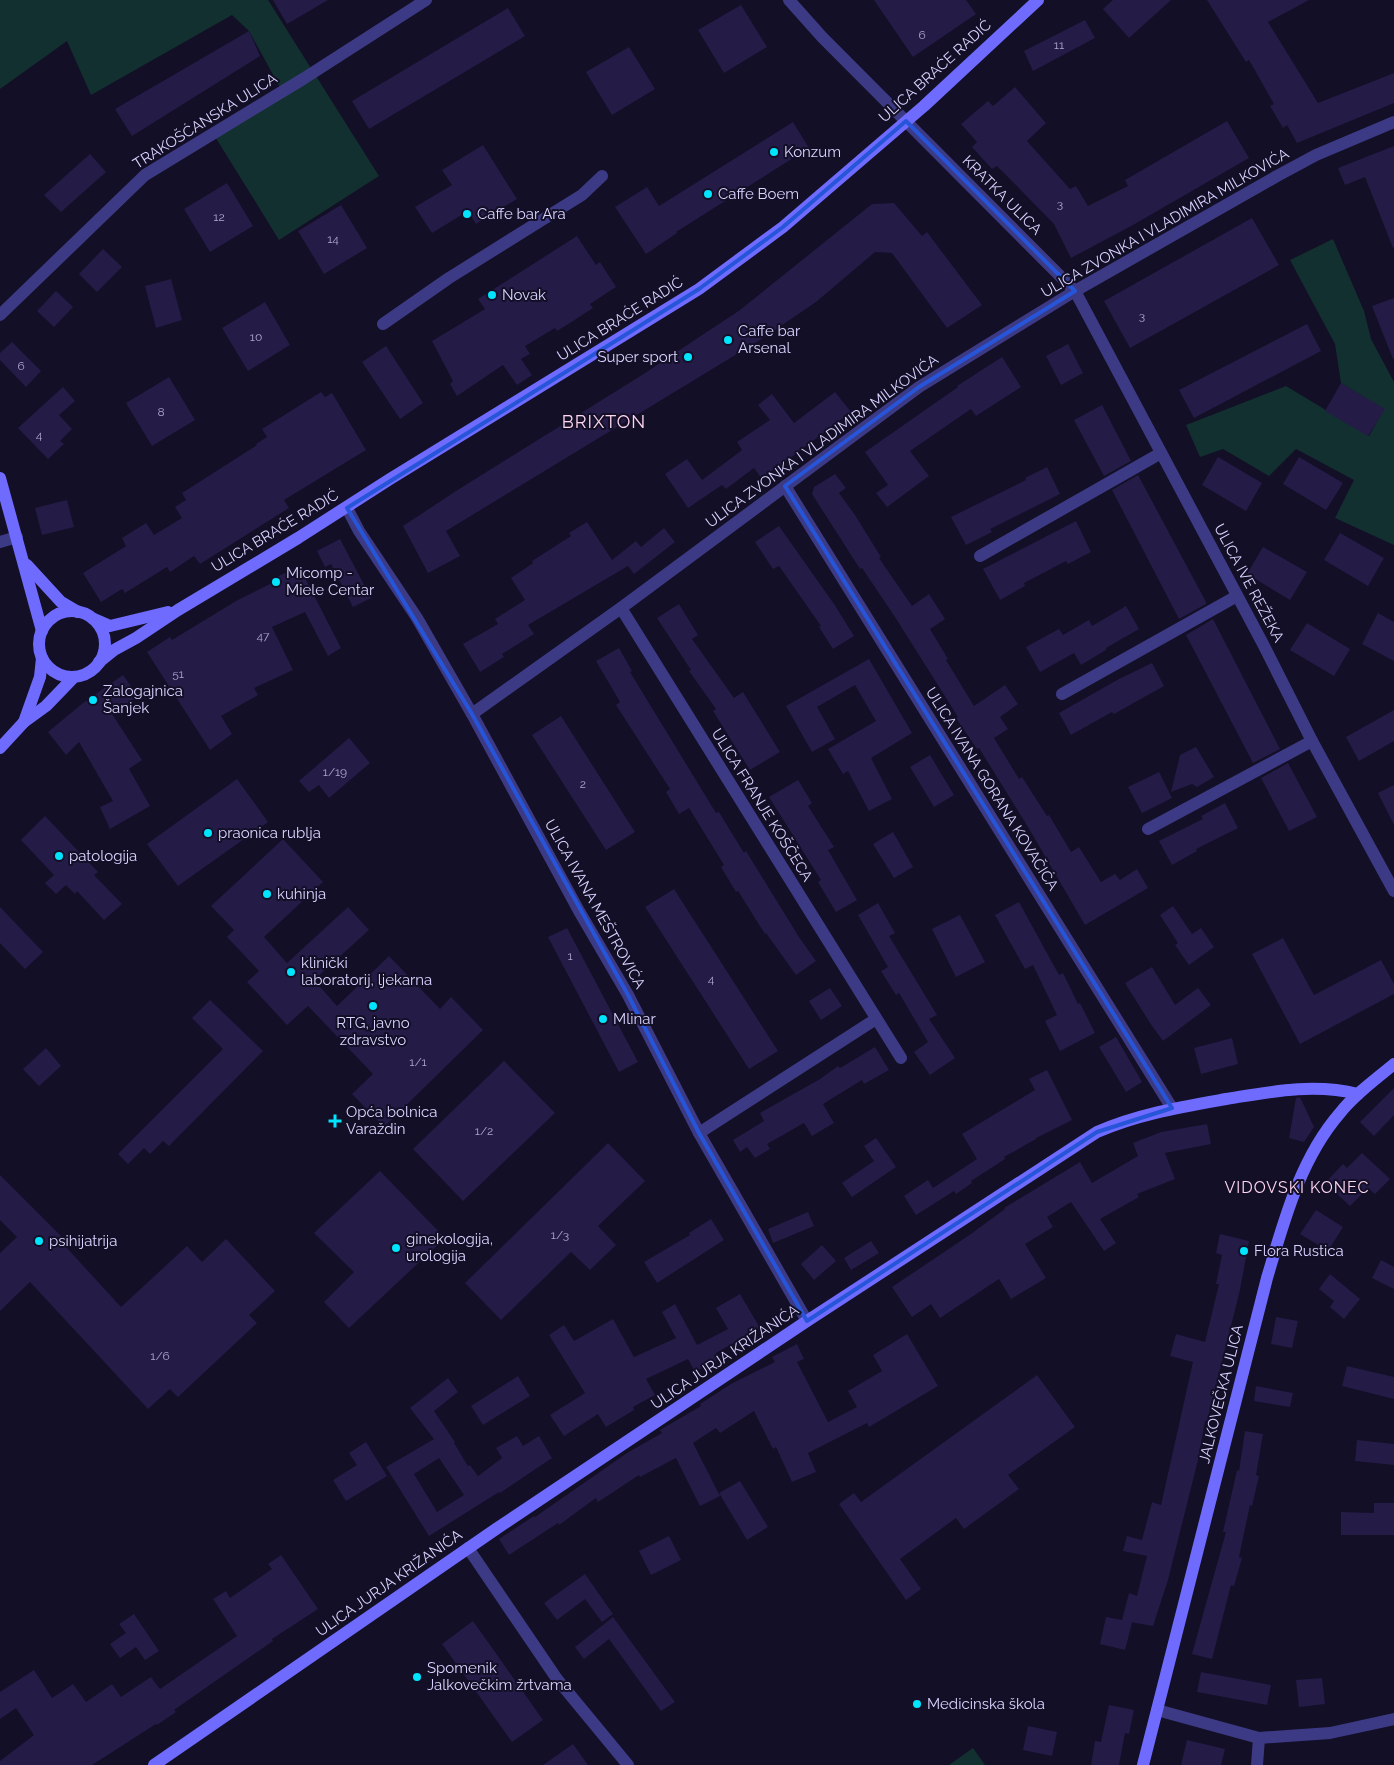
<svg xmlns="http://www.w3.org/2000/svg" width="1394" height="1765" viewBox="0 0 1394 1765" font-family="Raleway,sans-serif">
<rect width="100%" height="100%" fill="#130f26"/>
<!-- green -->
<g fill="#12302f">
<polygon points="0,0 268,0 379,176 279,240 214,135 282,91 249,31 232,15 91,95 67,41 0,89"/>
<polygon points="1333,239 1364,311 1371,339 1394,382 1394,545 1335,518 1354,480 1296,449 1269,476 1223,449 1200,457 1186,425 1286,386 1369,436 1384,409 1341,383 1335,344 1290,260"/>
<polygon points="973,1748 985,1765 949,1765"/>
</g>
<!-- building -->
<g fill="#241b47" fill-rule="evenodd">
<polygon points="273,0 328,0 287,24"/>
<polygon points="874,0 966,0 976,14 913,57"/>
<polygon points="1113,0 1171,0 1129,38 1103,9"/>
<polygon points="1207,0 1309,0 1268,22 1318,103 1394,73 1394,103 1297,143 1287,125 1283,128 1270,106 1274,104 1249,60 1246,62"/>
<polygon points="741,5 767,47 724,73 698,30"/>
<polygon points="508,8 525,36 369,129 352,101"/>
<polygon points="1085,20 1095,38 1033,71 1024,51"/>
<polygon points="249,31 260,56 132,136 115,109"/>
<polygon points="629,47 655,89 612,115 586,72"/>
<polygon points="1015,87 1046,123 1027,141 1070,189 1076,186 1088,206 1128,186 1125,180 1227,121 1249,158 1133,225 1071,258 1054,224 997,166 992,169 972,147 977,142 961,124 988,101 993,106"/>
<polygon points="793,122 809,148 676,232 677,233 646,254 615,207 647,187 659,206"/>
<polygon points="483,145 517,199 476,224 468,211 432,233 415,207 452,185 442,170"/>
<polygon points="1394,146 1394,247 1393,248 1365,177 1345,185 1338,168"/>
<polygon points="90,154 106,172 61,212 44,195"/>
<polygon points="227,183 253,226 210,252 184,209"/>
<polygon points="894,203 922,236 927,232 982,305 947,328 892,253 875,252 816,302 760,340 446,531 460,556 428,573 403,526 456,491 642,375 740,310 872,204"/>
<polygon points="341,205 367,248 324,274 298,231"/>
<polygon points="1252,218 1279,265 1130,348 1104,301"/>
<polygon points="577,236 596,265 600,262 616,287 590,304 593,308 570,323 557,331 555,328 525,346 530,354 521,359 532,375 517,385 503,365 457,396 450,384 453,381 432,341 485,309 478,299"/>
<polygon points="103,249 122,267 97,292 79,274"/>
<polygon points="171,279 182,320 156,328 145,286"/>
<polygon points="56,291 73,307 54,327 37,311"/>
<polygon points="1394,298 1394,359 1393,359 1372,306"/>
<polygon points="265,302 290,345 248,371 222,328"/>
<polygon points="1307,324 1321,351 1194,418 1179,390"/>
<polygon points="12,342 41,371 26,387 0,360 0,353"/>
<polygon points="1068,344 1083,373 1061,385 1046,356"/>
<polygon points="386,346 423,403 400,419 362,362"/>
<polygon points="1002,357 1021,387 976,416 971,409 910,451 929,476 887,507 876,493 888,485 865,452 958,387 957,386"/>
<polygon points="169,377 195,420 152,446 126,403"/>
<polygon points="1341,383 1385,409 1368,436 1325,411"/>
<polygon points="63,387 75,401 59,415 72,429 60,441 64,444 48,459 18,428"/>
<polygon points="321,392 325,397 332,393 366,450 284,500 289,508 200,564 194,556 170,572 167,567 125,593 122,589 101,602 83,573 126,546 122,538 146,523 154,535 182,518 175,507 186,500 182,493 257,445 256,444 267,437 262,429"/>
<polygon points="835,392 851,412 785,462 761,478 754,468 726,489 722,485 688,508 665,474 687,459 702,480 742,450 737,442 770,420 758,405 772,394 794,423"/>
<polygon points="1102,405 1131,461 1104,476 1074,420"/>
<polygon points="1218,457 1262,483 1246,511 1202,485"/>
<polygon points="1299,457 1343,483 1326,510 1283,484"/>
<polygon points="1047,467 1060,494 990,529 992,532 966,545 951,517 1026,480 1025,478"/>
<polygon points="835,474 846,488 839,493 855,515 881,557 879,558 912,606 929,594 945,619 930,629 948,659 946,660 974,706 1005,685 1018,704 1000,717 1008,729 994,738 1019,779 1022,777 1047,816 1049,815 1071,852 1079,847 1101,882 1115,874 1120,880 1137,869 1148,888 1085,925 1028,827 979,748 977,749 956,718 958,717 895,617 862,568 860,569 812,494 814,487"/>
<polygon points="1138,475 1206,602 1206,604 1179,619 1112,490"/>
<polygon points="67,500 74,527 42,535 35,508"/>
<polygon points="1076,521 1091,552 1068,564 1066,561 1024,583 1025,586 1000,600 983,569"/>
<polygon points="587,522 612,560 636,541 641,547 664,528 675,542 634,574 628,566 528,625 534,634 502,654 504,657 480,672 463,644 498,624 495,619 525,600 511,578 533,563 532,561 571,536 569,533"/>
<polygon points="779,526 834,604 854,636 833,649 819,627 821,626 779,566 773,569 755,542"/>
<polygon points="1340,533 1384,558 1368,586 1324,560"/>
<polygon points="340,539 371,598 353,607 331,564 325,567 317,551"/>
<polygon points="1263,547 1307,572 1290,600 1247,574"/>
<polygon points="299,566 341,648 328,656 305,612 272,627 293,670 254,688 258,695 221,716 232,734 210,750 147,652 170,637 172,640 236,601 272,583 271,580"/>
<polygon points="679,604 698,635 692,639 734,698 743,692 780,752 750,770 713,711 716,709 689,671 691,670 657,618"/>
<polygon points="1126,606 1139,629 1106,648 1106,650 1081,665 1074,653 1040,672 1026,647 1059,629 1063,635 1089,620 1092,626"/>
<polygon points="1378,613 1394,622 1394,661 1362,644"/>
<polygon points="1213,619 1280,749 1253,763 1186,635"/>
<polygon points="1307,623 1350,649 1334,676 1290,650"/>
<polygon points="619,648 632,671 630,672 716,813 719,812 744,853 746,851 799,937 816,961 796,975 766,933 765,934 738,891 736,892 721,867 724,865 689,808 679,814 666,792 670,789 616,705 620,702 596,661"/>
<polygon points="869,659 912,733 871,758 892,799 869,811 848,771 843,774 828,749 876,721 855,685 817,707 835,739 812,752 786,706"/>
<polygon points="1152,663 1164,686 1114,714 1112,712 1071,735 1059,713 1119,679"/>
<polygon points="123,675 138,696 112,714 142,760 129,769 150,806 110,829 100,807 113,801 79,742 66,755 48,732 83,703"/>
<polygon points="1394,710 1394,741 1359,761 1346,737"/>
<polygon points="561,716 635,832 606,850 532,735"/>
<polygon points="349,738 370,763 329,798 319,785 309,792 299,781"/>
<polygon points="1196,747 1214,777 1197,787 1192,784 1171,792 1180,755"/>
<polygon points="930,755 954,795 934,807 910,767"/>
<polygon points="1288,763 1317,817 1289,831 1261,778"/>
<polygon points="1159,772 1172,798 1142,813 1128,787"/>
<polygon points="237,779 268,822 178,886 147,844"/>
<polygon points="798,780 812,803 808,806 834,847 828,850 857,900 836,912 818,882 821,880 769,797"/>
<polygon points="1394,785 1394,825 1378,793"/>
<polygon points="1225,803 1238,828 1196,849 1197,851 1172,865 1159,841 1203,819 1201,816"/>
<polygon points="45,816 98,872 94,875 122,904 104,920 77,891 75,894 66,885 56,894 45,883 54,875 21,840"/>
<polygon points="893,832 913,867 894,878 873,844"/>
<polygon points="283,839 323,882 264,937 287,963 348,907 369,930 314,980 337,1006 389,956 440,1009 451,997 483,1030 384,1127 352,1094 373,1074 308,1006 287,1025 247,982 259,971 227,937 234,930 211,906"/>
<polygon points="674,889 778,1051 749,1069 645,907"/>
<polygon points="1019,902 1059,975 1063,973 1078,1004 1080,1003 1095,1033 1060,1051 1045,1021 1057,1015 1033,965 1025,969 995,915"/>
<polygon points="878,903 895,933 889,936 937,1015 929,1019 955,1058 930,1075 914,1052 928,1042 899,993 896,995 881,971 888,967 858,915"/>
<polygon points="1173,906 1192,934 1201,928 1214,947 1189,965 1175,945 1178,943 1160,915"/>
<polygon points="0,907 43,952 25,969 0,943"/>
<polygon points="960,915 985,962 956,977 932,929"/>
<polygon points="567,928 638,1062 619,1072 548,937"/>
<polygon points="1283,938 1314,995 1381,960 1394,984 1394,994 1300,1044 1252,954"/>
<polygon points="1152,967 1175,1005 1198,988 1211,1005 1163,1041 1150,1023 1125,983"/>
<polygon points="830,988 842,1006 821,1020 809,1001"/>
<polygon points="210,1000 263,1051 169,1146 163,1141 150,1154 144,1148 128,1164 118,1154 223,1049 192,1018"/>
<polygon points="1116,1037 1142,1082 1126,1092 1099,1047"/>
<polygon points="1232,1038 1238,1064 1201,1074 1194,1048"/>
<polygon points="875,1047 889,1070 864,1084 862,1080 823,1104 834,1123 812,1136 804,1123 767,1144 770,1149 755,1158 747,1147 740,1152 733,1140 764,1121 760,1113 820,1079 838,1066 840,1068"/>
<polygon points="46,1048 61,1066 39,1086 23,1069"/>
<polygon points="504,1061 555,1113 463,1201 413,1149"/>
<polygon points="1047,1070 1072,1120 1036,1138 1036,1139 1004,1157 1005,1159 971,1181 972,1183 956,1194 954,1191 916,1215 904,1196 928,1180 933,1188 977,1159 962,1134 1035,1090 1029,1079"/>
<polygon points="1394,1088 1394,1115 1374,1136 1360,1122"/>
<polygon points="1300,1097 1314,1127 1304,1142 1289,1138 1296,1098"/>
<polygon points="1207,1124 1211,1144 1165,1153 1175,1179 1137,1194 1139,1197 1100,1219 1116,1243 1104,1251 1071,1202 1047,1217 1053,1227 1025,1244 1046,1278 1011,1299 999,1279 940,1318 931,1304 912,1317 892,1287 968,1236 1005,1209 1004,1208 1080,1162 1092,1183 1138,1156 1133,1143 1161,1132"/>
<polygon points="876,1138 896,1167 852,1197 842,1183 874,1161 864,1146"/>
<polygon points="608,1143 645,1181 598,1226 616,1245 590,1270 571,1252 501,1320 465,1283"/>
<polygon points="1362,1153 1390,1179 1375,1194 1368,1188 1350,1206 1325,1183 1343,1164 1347,1168"/>
<polygon points="380,1171 445,1238 349,1328 324,1302 354,1272 314,1233"/>
<polygon points="0,1175 70,1245 67,1248 121,1307 187,1246 202,1262 226,1239 275,1291 249,1315 257,1323 178,1397 170,1389 148,1409 30,1282 0,1311 0,1253 17,1237 0,1220"/>
<polygon points="1316,1210 1343,1227 1328,1251 1300,1234"/>
<polygon points="808,1212 814,1226 773,1243 768,1229"/>
<polygon points="711,1219 724,1240 657,1283 644,1262 690,1235 689,1233"/>
<polygon points="1220,1234 1249,1241 1240,1290 1207,1421 1205,1421 1198,1460 1168,1580 1153,1626 1130,1622 1132,1623 1125,1650 1100,1644 1106,1617 1122,1620 1129,1593 1137,1596 1147,1556 1123,1551 1127,1536 1142,1540 1152,1502 1161,1505 1193,1362 1170,1356 1176,1334 1205,1342 1219,1284 1216,1284 1222,1255 1216,1253"/>
<polygon points="871,1241 879,1253 851,1270 844,1258"/>
<polygon points="822,1245 836,1261 814,1280 801,1264"/>
<polygon points="1381,1260 1394,1267 1394,1289 1372,1278"/>
<polygon points="1330,1274 1360,1299 1344,1319 1330,1307 1334,1301 1319,1289"/>
<polygon points="740,1294 760,1328 716,1353 719,1359 695,1372 688,1359 646,1379 655,1395 633,1407 634,1410 606,1427 598,1414 564,1436 550,1415 585,1393 549,1335 564,1325 574,1341 613,1319 634,1357 676,1338 662,1312 675,1304 697,1345 728,1329 716,1308"/>
<polygon points="1276,1317 1298,1321 1292,1348 1271,1344"/>
<polygon points="907,1334 938,1386 869,1427 867,1423 808,1453 816,1472 792,1482 776,1447 773,1449 754,1411 720,1433 716,1428 693,1443 720,1496 700,1506 676,1458 640,1477 639,1475 598,1502 596,1498 559,1525 558,1523 509,1555 499,1539 534,1516 535,1517 627,1453 662,1433 660,1430 701,1406 700,1404 731,1384 775,1362 772,1357 797,1344 804,1359 797,1362 828,1422 857,1407 848,1391 882,1371 873,1355"/>
<polygon points="1347,1366 1394,1377 1394,1399 1342,1386"/>
<polygon points="1037,1375 1075,1427 1008,1475 1019,1489 964,1529 956,1518 900,1559 921,1589 906,1600 839,1504 854,1493 861,1502"/>
<polygon points="518,1376 530,1396 483,1425 471,1406"/>
<path d="M448,1378L458,1392L434,1411L455,1442L454,1443L468,1466L470,1465L478,1476L502,1458L496,1448L517,1436L523,1446L539,1436L552,1458L500,1493L499,1492L429,1536L386,1467L434,1439L410,1408ZM439,1458L464,1495L437,1512L414,1474Z"/>
<polygon points="1256,1386 1293,1393 1290,1407 1254,1401"/>
<polygon points="1245,1431 1263,1434 1256,1475 1259,1476 1252,1506 1250,1505 1239,1557 1242,1558 1234,1586 1231,1585 1212,1659 1192,1654 1226,1532 1223,1532 1237,1470 1239,1471"/>
<polygon points="1357,1440 1394,1444 1394,1465 1355,1461"/>
<polygon points="366,1442 387,1476 346,1501 333,1480 357,1465 349,1453"/>
<polygon points="740,1481 768,1527 747,1540 719,1493"/>
<polygon points="1374,1503 1394,1503 1394,1535 1341,1535 1341,1512 1374,1513"/>
<polygon points="669,1536 681,1560 651,1575 639,1551"/>
<polygon points="281,1555 318,1609 272,1639 273,1641 174,1710 176,1712 157,1725 156,1724 92,1765 0,1765 0,1761 34,1735 16,1708 0,1719 0,1692 34,1670 52,1698 73,1684 86,1702 112,1684 121,1697 151,1677 160,1689 237,1636 213,1599 226,1591 230,1598 272,1569 268,1564"/>
<polygon points="585,1574 613,1614 602,1622 585,1599 557,1620 544,1603"/>
<polygon points="134,1614 159,1651 145,1660 136,1647 120,1658 110,1644 126,1633 119,1624"/>
<polygon points="613,1617 675,1702 661,1711 609,1639 584,1659 575,1647"/>
<polygon points="473,1621 543,1720 512,1742 442,1644"/>
<polygon points="1201,1672 1271,1685 1267,1705 1197,1692"/>
<polygon points="1322,1678 1325,1704 1299,1707 1296,1680"/>
<polygon points="1109,1705 1134,1710 1129,1734 1125,1733 1119,1765 1091,1765 1095,1741 1101,1742"/>
<polygon points="1028,1726 1057,1732 1052,1756 1023,1750"/>
<polygon points="1187,1740 1225,1749 1221,1765 1181,1765"/>
<polygon points="573,1744 588,1765 543,1765"/>
</g>
<g fill="none" stroke-linecap="round" stroke-linejoin="round">
<!-- street -->
<g stroke="#3d3a85" stroke-width="12">
<polyline points="789,0 822,37 1075,291 1263,644 1312,741 1394,891"/>
<polyline points="0,315 145,175 303,79 426,0"/>
<polyline points="383,324 449,278 582,195 602,176"/>
<polyline points="785,486 1172,1108"/>
<polyline points="347,508 359,531 417,618 472,714 579,911 628,995 699,1133 807,1321"/>
<polyline points="0,542 17,537"/>
<polyline points="980,556 1161,453"/>
<polyline points="621,608 901,1058"/>
<polyline points="1062,694 1237,596"/>
<polyline points="472,714 621,608 919,387 1075,291 1277,176 1316,155 1394,122"/>
<polyline points="1148,829 1312,741"/>
<polyline points="699,1133 876,1019"/>
<polyline points="468,1548 557,1679 628,1765"/>
<polyline points="1157,1710 1259,1738 1330,1733 1394,1719"/>
<polyline points="1257,1765 1259,1738"/>
</g>
<!-- secondary -->
<g stroke="#6f6bff" stroke-width="12">
<polyline points="0,478 42,631"/>
<polyline points="27,565 61,602 78,612"/>
<circle cx="72" cy="644" r="33"/>
<polyline points="94,619 110,626 168,612"/>
<polyline points="99,662 114,650 136,638 178,610 298,538 390,479 699,289 783,227 924,106 1038,0"/>
<polyline points="24,722 40,677 42,658"/>
<polyline points="0,748 24,722 46,706 74,677"/>
<path d="M154,1765L496,1529L807,1321L1097,1132C1138,1114 1181,1107 1226,1099C1270,1092 1313,1083 1358,1094"/>
<path d="M1143,1765L1267,1278C1284,1221 1300,1159 1340,1113C1355,1094 1375,1080 1394,1064"/>
</g>
</g>
<!-- marked area -->
<path fill="none" stroke="#2655da" stroke-width="4" stroke-linejoin="round" d="M906,121L1075,291L919,387L785,486L1172,1108L1097,1132L807,1321L699,1133L628,995L472,714L347,508L699,289L783,227Z"/>
<!-- markers -->
<g fill="#00e5ff" stroke="#130f26" stroke-width="2">
<circle cx="774" cy="152" r="5"/>
<circle cx="708" cy="194" r="5"/>
<circle cx="467" cy="214" r="5"/>
<circle cx="492" cy="295" r="5"/>
<circle cx="728" cy="340" r="5"/>
<circle cx="688" cy="357" r="5"/>
<circle cx="276" cy="582" r="5"/>
<circle cx="93" cy="700" r="5"/>
<circle cx="208" cy="833" r="5"/>
<circle cx="59" cy="856" r="5"/>
<circle cx="267" cy="894" r="5"/>
<circle cx="291" cy="972" r="5"/>
<circle cx="373" cy="1006" r="5"/>
<circle cx="603" cy="1019" r="5"/>
<path d="M332.5 1113.5h5v5h5v5h-5v5h-5v-5h-5v-5h5z"/>
<circle cx="39" cy="1241" r="5"/>
<circle cx="396" cy="1248" r="5"/>
<circle cx="1244" cy="1251" r="5"/>
<circle cx="417" cy="1677" r="5"/>
<circle cx="917" cy="1704" r="5"/>
</g>
<g text-anchor="middle" stroke-width="4" stroke-linejoin="round" paint-order="stroke">
<!-- number labels -->
<g font-size="12" fill="#aca6d1">
<text x="922" y="39">6</text>
<text x="1059" y="49">11</text>
<text x="1060" y="208">3</text>
<text x="219" y="221">12</text>
<text x="333" y="243">14</text>
<text x="1142" y="320">3</text>
<text x="256" y="341">10</text>
<text x="21" y="370">6</text>
<text x="161" y="416">8</text>
<text x="39" y="439">4</text>
<text x="263" y="640">47</text>
<text x="178" y="678">51</text>
<text x="335" y="776">1/19</text>
<text x="583" y="788">2</text>
<text x="570" y="960">1</text>
<text x="711" y="983">4</text>
<text x="418" y="1066">1/1</text>
<text x="484" y="1135">1/2</text>
<text x="560" y="1239">1/3</text>
<text x="160" y="1360">1/6</text>
</g>
<!-- street labels -->
<g font-size="15" fill="#d9d4ff" stroke="#130f26">
<text transform="translate(935 71) rotate(-42)" y="5">ULICA BRAĆE RADIĆ</text>
<text transform="translate(205 121) rotate(-32)" y="5">TRAKOŠĆANSKA ULICA</text>
<text transform="translate(1002 195) rotate(45)" y="5">KRATKA ULICA</text>
<text transform="translate(1165 223) rotate(-30)" y="5">ULICA ZVONKA I VLADIMIRA MILKOVIĆA</text>
<text transform="translate(620 319) rotate(-32)" y="5">ULICA BRAĆE RADIĆ</text>
<text transform="translate(822 441) rotate(-36)" y="5">ULICA ZVONKA I VLADIMIRA MILKOVIĆA</text>
<text transform="translate(275 531) rotate(-31)" y="5">ULICA BRAĆE RADIĆ</text>
<text transform="translate(1249 583) rotate(62)" y="5">ULICA IVE REŽEKA</text>
<text transform="translate(992 789) rotate(58)" y="5">ULICA IVANA GORANA KOVAČIĆA</text>
<text transform="translate(762 805) rotate(58)" y="5">ULICA FRANJE KOŠČECA</text>
<text transform="translate(595 904) rotate(61)" y="5">ULICA IVANA MEŠTROVIĆA</text>
<text transform="translate(725 1357) rotate(-34)" y="5">ULICA JURJA KRIŽANIĆA</text>
<text transform="translate(1221 1394) rotate(-76)" y="5">JALKOVEČKA ULICA</text>
<text transform="translate(389 1583) rotate(-35)" y="5">ULICA JURJA KRIŽANIĆA</text>
</g>
<!-- poi labels -->
<g font-size="15" fill="#d9d4ff" stroke="#130f26" text-anchor="start">
<text x="784" y="157">Konzum</text>
<text x="718" y="199">Caffe Boem</text>
<text x="477" y="219">Caffe bar Ara</text>
<text x="502" y="300">Novak</text>
<text x="738" y="336">Caffe bar<tspan x="738" dy="17">Arsenal</tspan></text>
<text x="678" y="362" text-anchor="end">Super sport</text>
<text x="286" y="578">Micomp -<tspan x="286" dy="17">Miele Centar</tspan></text>
<text x="103" y="696">Zalogajnica<tspan x="103" dy="17">Šanjek</tspan></text>
<text x="218" y="838">praonica rublja</text>
<text x="69" y="861">patologija</text>
<text x="277" y="899">kuhinja</text>
<text x="301" y="968">klinički<tspan x="301" dy="17">laboratorij, ljekarna</tspan></text>
<text x="613" y="1024">Mlinar</text>
<text x="373" y="1028" text-anchor="middle">RTG, javno<tspan x="373" dy="17">zdravstvo</tspan></text>
<text x="346" y="1117">Opća bolnica<tspan x="346" dy="17">Varaždin</tspan></text>
<text x="406" y="1244">ginekologija,<tspan x="406" dy="17">urologija</tspan></text>
<text x="49" y="1246">psihijatrija</text>
<text x="1254" y="1256">Flora Rustica</text>
<text x="427" y="1673">Spomenik<tspan x="427" dy="17">Jalkovečkim žrtvama</tspan></text>
<text x="927" y="1709">Medicinska škola</text>
</g>
<!-- neighbourhood labels -->
<g font-size="16" letter-spacing="1" fill="#ffd6f0" stroke="#130f26">
<text x="1297" y="1193">VIDOVSKI KONEC</text>
</g>
<!-- quarter labels -->
<g font-size="18" letter-spacing="1" fill="#ffd6f0" stroke="#130f26">
<text x="604" y="428">BRIXTON</text>
</g>
</g>
</svg>
